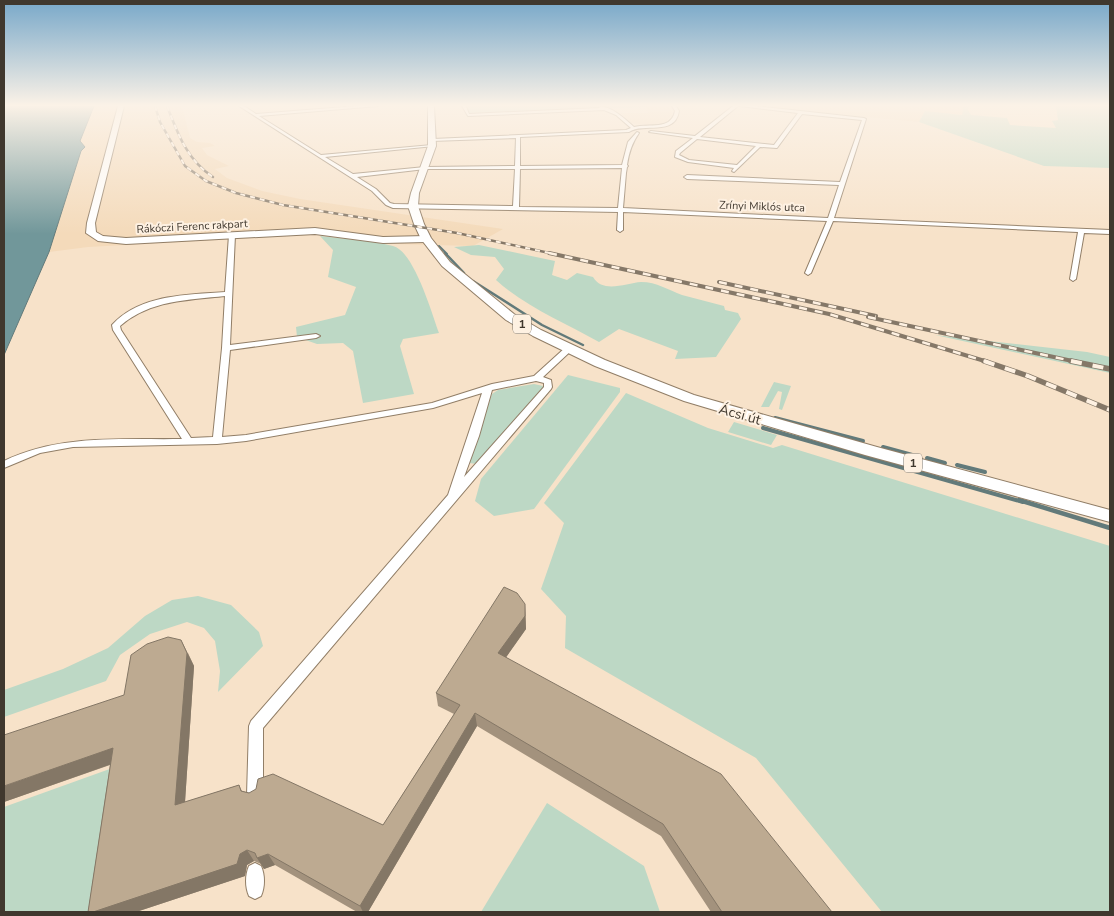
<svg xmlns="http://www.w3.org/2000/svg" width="1114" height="916" viewBox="0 0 1114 916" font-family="'Nunito Sans',sans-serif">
<rect width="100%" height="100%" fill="#f7e2c9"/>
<!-- built -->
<g fill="#f4daba">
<polygon points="94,106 182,106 190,138 197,142 210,143 215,146 202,148 207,155 229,166 215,169 227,178 262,191 300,199 503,229 473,246 395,244 328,234 88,247 49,252 81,150 85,147 80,141"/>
<polygon points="646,106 669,106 672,114 666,122 655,126 631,123 621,113 648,113"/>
<polygon points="751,106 964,106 962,115 925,111 919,122"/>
</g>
<!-- green -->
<g fill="#bdd8c5">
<polygon points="467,106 646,106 647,107 469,113"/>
<polygon points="964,106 969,106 968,110 971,115 1007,118 1010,125 1056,128 1052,121 1058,120 1056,106 1110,106 1110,168 1044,166 919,122 925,111 962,115"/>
<path d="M320,236C344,239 370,240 393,246C414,251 432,314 439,333L403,339L400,346L414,394L363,403L353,351L343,343L317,344L297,337L296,327L345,315L356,287L328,277L333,250Z"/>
<path d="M479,245L555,261L552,275L567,280L577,273L593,277C603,294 626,283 641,282C657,282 668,290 682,295C696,299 710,302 724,306L725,310L738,313L741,319L716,357L675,359L678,351L619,329L599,342C564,322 526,307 496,280L504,269L495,257L471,255L454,247Z"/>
<polygon points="935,335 1087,352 1110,357 1110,373"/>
<polygon points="568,375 620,388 620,392 534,509 494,516 475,501 481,479"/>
<polygon points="774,382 791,386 782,410 779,409 782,392 778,391 769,407 761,407"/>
<polygon points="534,384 543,386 544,388 478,464 468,463 492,394 498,390"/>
<polygon points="626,393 708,428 773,448 782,445 1110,546 1110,912 882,912 756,758 565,648 566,616 541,589 564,523 544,503"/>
<polygon points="734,422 777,435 771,445 728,432"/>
<polygon points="198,596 231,605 259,632 263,646 218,692 220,671 215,641 204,628 187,622 150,634 120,655 106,681 4,717 4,690 63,669 108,648 145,616 172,600"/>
<polygon points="118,766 96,912 4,912 4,807"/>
<polygon points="547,803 644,866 660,912 481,912"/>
</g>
<!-- water -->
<polygon fill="#71979a" stroke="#627a7a" points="4,106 94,106 80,141 85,147 81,151 49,252 4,355"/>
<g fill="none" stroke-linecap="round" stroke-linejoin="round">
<!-- stream-far3 -->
<polyline stroke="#627a7a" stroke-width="2" points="439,246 447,254"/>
<!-- stream-far2 -->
<g stroke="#627a7a" stroke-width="2.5">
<polyline points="445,253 464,273"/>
<polyline points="473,281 542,325 583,345"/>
</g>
<!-- stream-far1 -->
<g stroke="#627a7a" stroke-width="4">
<polyline points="775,418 863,441"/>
<polyline points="763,428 1023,502"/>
<polyline points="883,447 916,456"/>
<polyline points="927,458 945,463"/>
<polyline points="957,465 985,472"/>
</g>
<!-- stream -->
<polyline stroke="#627a7a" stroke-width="4.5" points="1019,500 1110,528"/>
<!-- street casing -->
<g stroke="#917e67" stroke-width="2">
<g id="street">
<path d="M239,106H244L256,114L357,106H378L259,116L321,155L432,145L434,146L325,157L353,174L425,167L515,166L516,138L431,141L433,139L626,130L631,128L616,115L604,110L468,116L462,106H466L469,114L600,108L597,106C612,106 624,118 634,127C649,123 671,131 675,111L672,106H676L679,111C675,137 643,122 629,132L520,137V166L622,165L628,142L637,132L639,133C632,143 629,152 627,165L628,166L627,167L626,173L623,208L828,218L839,185L687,179L684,177L687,175L840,182L862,120L802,114L777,148L760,147L734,172L732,171L734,168L688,162L675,157L676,151L693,138L649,132L651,131L695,136L733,106H738L700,137L774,145L798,113L740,106H755L864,118L866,119L834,218L1110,230V234L1084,233L1076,279L1073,281L1070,279L1078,232L833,221L811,273L808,275L805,273L827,221L623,212V230L620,232L617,230L618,212L393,208L386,205L372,191ZM697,139L756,146L737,165L689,160L679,155L680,153ZM622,168L618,208L519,207L520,169ZM425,169H515L513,206L394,204L390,203L376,189L357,177Z"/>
<path d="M232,233L235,235L230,345L316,334L320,336L316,338L230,350L222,437L246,435L432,403L492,384L534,376L566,347H572L573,349L543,377L551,380L552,387L551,389L263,728V795L261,801L255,803L249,801L247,795L249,726L251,721L448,495L482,393L433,408L246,441L217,444L73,447L40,453L4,468V461C59,434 122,440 182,439L113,330L112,325C140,294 187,295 225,292L229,235ZM225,296L222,348L213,437L191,438L121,330L120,326C150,300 188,300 225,296ZM536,381L544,383V387L464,477L479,436L492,390Z"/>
<path d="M255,863L261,866C265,875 265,887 261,896L255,899L249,896C245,887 245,875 249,866Z"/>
</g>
</g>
<!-- secondary casing -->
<g stroke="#917e67" stroke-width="2">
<polygon id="secondary" points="118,106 124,106 95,223 96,232 103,236 126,238 315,228 383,237 426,236 431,239 426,242 383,243 315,234 126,244 98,241 86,233 87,223"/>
</g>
<!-- primary casing -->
<g stroke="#917e67" stroke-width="2">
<polygon id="primary" points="428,106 434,106 436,146 419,193 418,206 424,224 431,238 450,262 514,314 541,330 605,360 694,395 877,447 1110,510 1110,522 865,455 684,401 595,366 533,336 506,320 442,266 421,239 414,224 408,206 411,193 428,146"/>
</g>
<!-- street -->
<use href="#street" fill="#fff" fill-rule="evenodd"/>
<!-- secondary -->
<use href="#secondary" fill="#fff" fill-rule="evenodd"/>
<!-- primary -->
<use href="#primary" fill="#fff" fill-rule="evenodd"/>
<!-- rail-far2 casing -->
<g stroke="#857868" stroke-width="2.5">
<g id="rail-far2">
<polyline points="155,106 160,122 185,166 206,181 236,193 283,205 457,233 554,254"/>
<path d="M167,106C178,134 187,160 213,177"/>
</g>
</g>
<!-- rail-far1 casing -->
<g stroke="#857868" stroke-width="4">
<g id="rail-far1">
<polyline points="549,253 829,314 988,362"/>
<polyline points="719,282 876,316"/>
<polyline points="868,317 1077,362"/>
</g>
</g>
<!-- rail casing -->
<g stroke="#857868" stroke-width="5.5">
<g id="rail">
<polyline points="984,361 1028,376 1110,410"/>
<polyline points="1071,361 1110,369"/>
</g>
</g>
<!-- rail-far2 -->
<use href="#rail-far2" stroke="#fef1e2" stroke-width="2" stroke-dasharray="5" stroke-linecap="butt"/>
<!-- rail-far1 -->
<use href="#rail-far1" stroke="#fef1e2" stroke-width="2.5" stroke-dasharray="8" stroke-linecap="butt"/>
<!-- rail -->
<use href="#rail" stroke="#fef1e2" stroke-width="4" stroke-dasharray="11" stroke-linecap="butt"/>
</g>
<!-- wall -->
<polygon fill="#a3927d" points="525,604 526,629 506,657 832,912 711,912 661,836 477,726 368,912 357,912 275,865 264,869 261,864 254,861 247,865 245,876 136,912 88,912 110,765 4,802 124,695 188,653 194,666 185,802 239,785 242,791 383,825 454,714 438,706 436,693"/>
<!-- shaded-wall -->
<g fill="#847766">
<polygon points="525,604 526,629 500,666 498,653"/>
<polygon points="181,640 194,666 184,817 175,805"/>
<polygon points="475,713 477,726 368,912 363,912 360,906"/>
<polygon points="113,748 123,760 4,802 4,786"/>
<polygon points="247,850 254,861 247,865 245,876 136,912 93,912 240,854"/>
<polygon points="268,854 275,865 264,869 257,858"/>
</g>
<!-- building -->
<polygon fill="#bdaa91" stroke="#847766" points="504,587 517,593 525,604 525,616 498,653 721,774 832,912 722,912 663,824 475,713 360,906 268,854 257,858 255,853 247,850 240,854 237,864 93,912 88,912 113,748 4,786 4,735 124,695 131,655 147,644 168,637 181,640 187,653 175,805 239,785 241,791 249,793 256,789 258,779 273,774 383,825 460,705 436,693"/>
<!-- sky -->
<linearGradient id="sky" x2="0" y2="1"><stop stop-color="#78a8c9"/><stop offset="0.45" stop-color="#fbf2e7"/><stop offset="1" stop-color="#fbf2e7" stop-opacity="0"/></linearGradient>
<rect width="1114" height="234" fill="url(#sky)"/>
<g text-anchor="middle" stroke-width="4" stroke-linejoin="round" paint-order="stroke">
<!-- far-street labels -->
<g font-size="11" fill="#40382e" stroke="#fef1e2">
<text transform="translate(762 206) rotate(2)" y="4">Zrínyi Miklós utca</text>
<text transform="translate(192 226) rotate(-3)" y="4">Rákóczi Ferenc rakpart</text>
</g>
<!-- shield labels -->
<g fill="#fef1e2" stroke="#797064" stroke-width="1">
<rect x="513" y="314.5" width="18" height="19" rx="4"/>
<rect x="904" y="453.5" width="18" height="19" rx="4"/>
</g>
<g font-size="12" font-weight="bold" fill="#40382e">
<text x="522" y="328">1</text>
<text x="913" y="467">1</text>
</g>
<!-- street labels -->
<g font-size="14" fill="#40382e" stroke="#fef1e2">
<text transform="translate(740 414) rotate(16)" y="5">Ácsi út</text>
</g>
</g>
<!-- border -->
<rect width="1114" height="916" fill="none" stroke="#40382e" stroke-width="10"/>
</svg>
